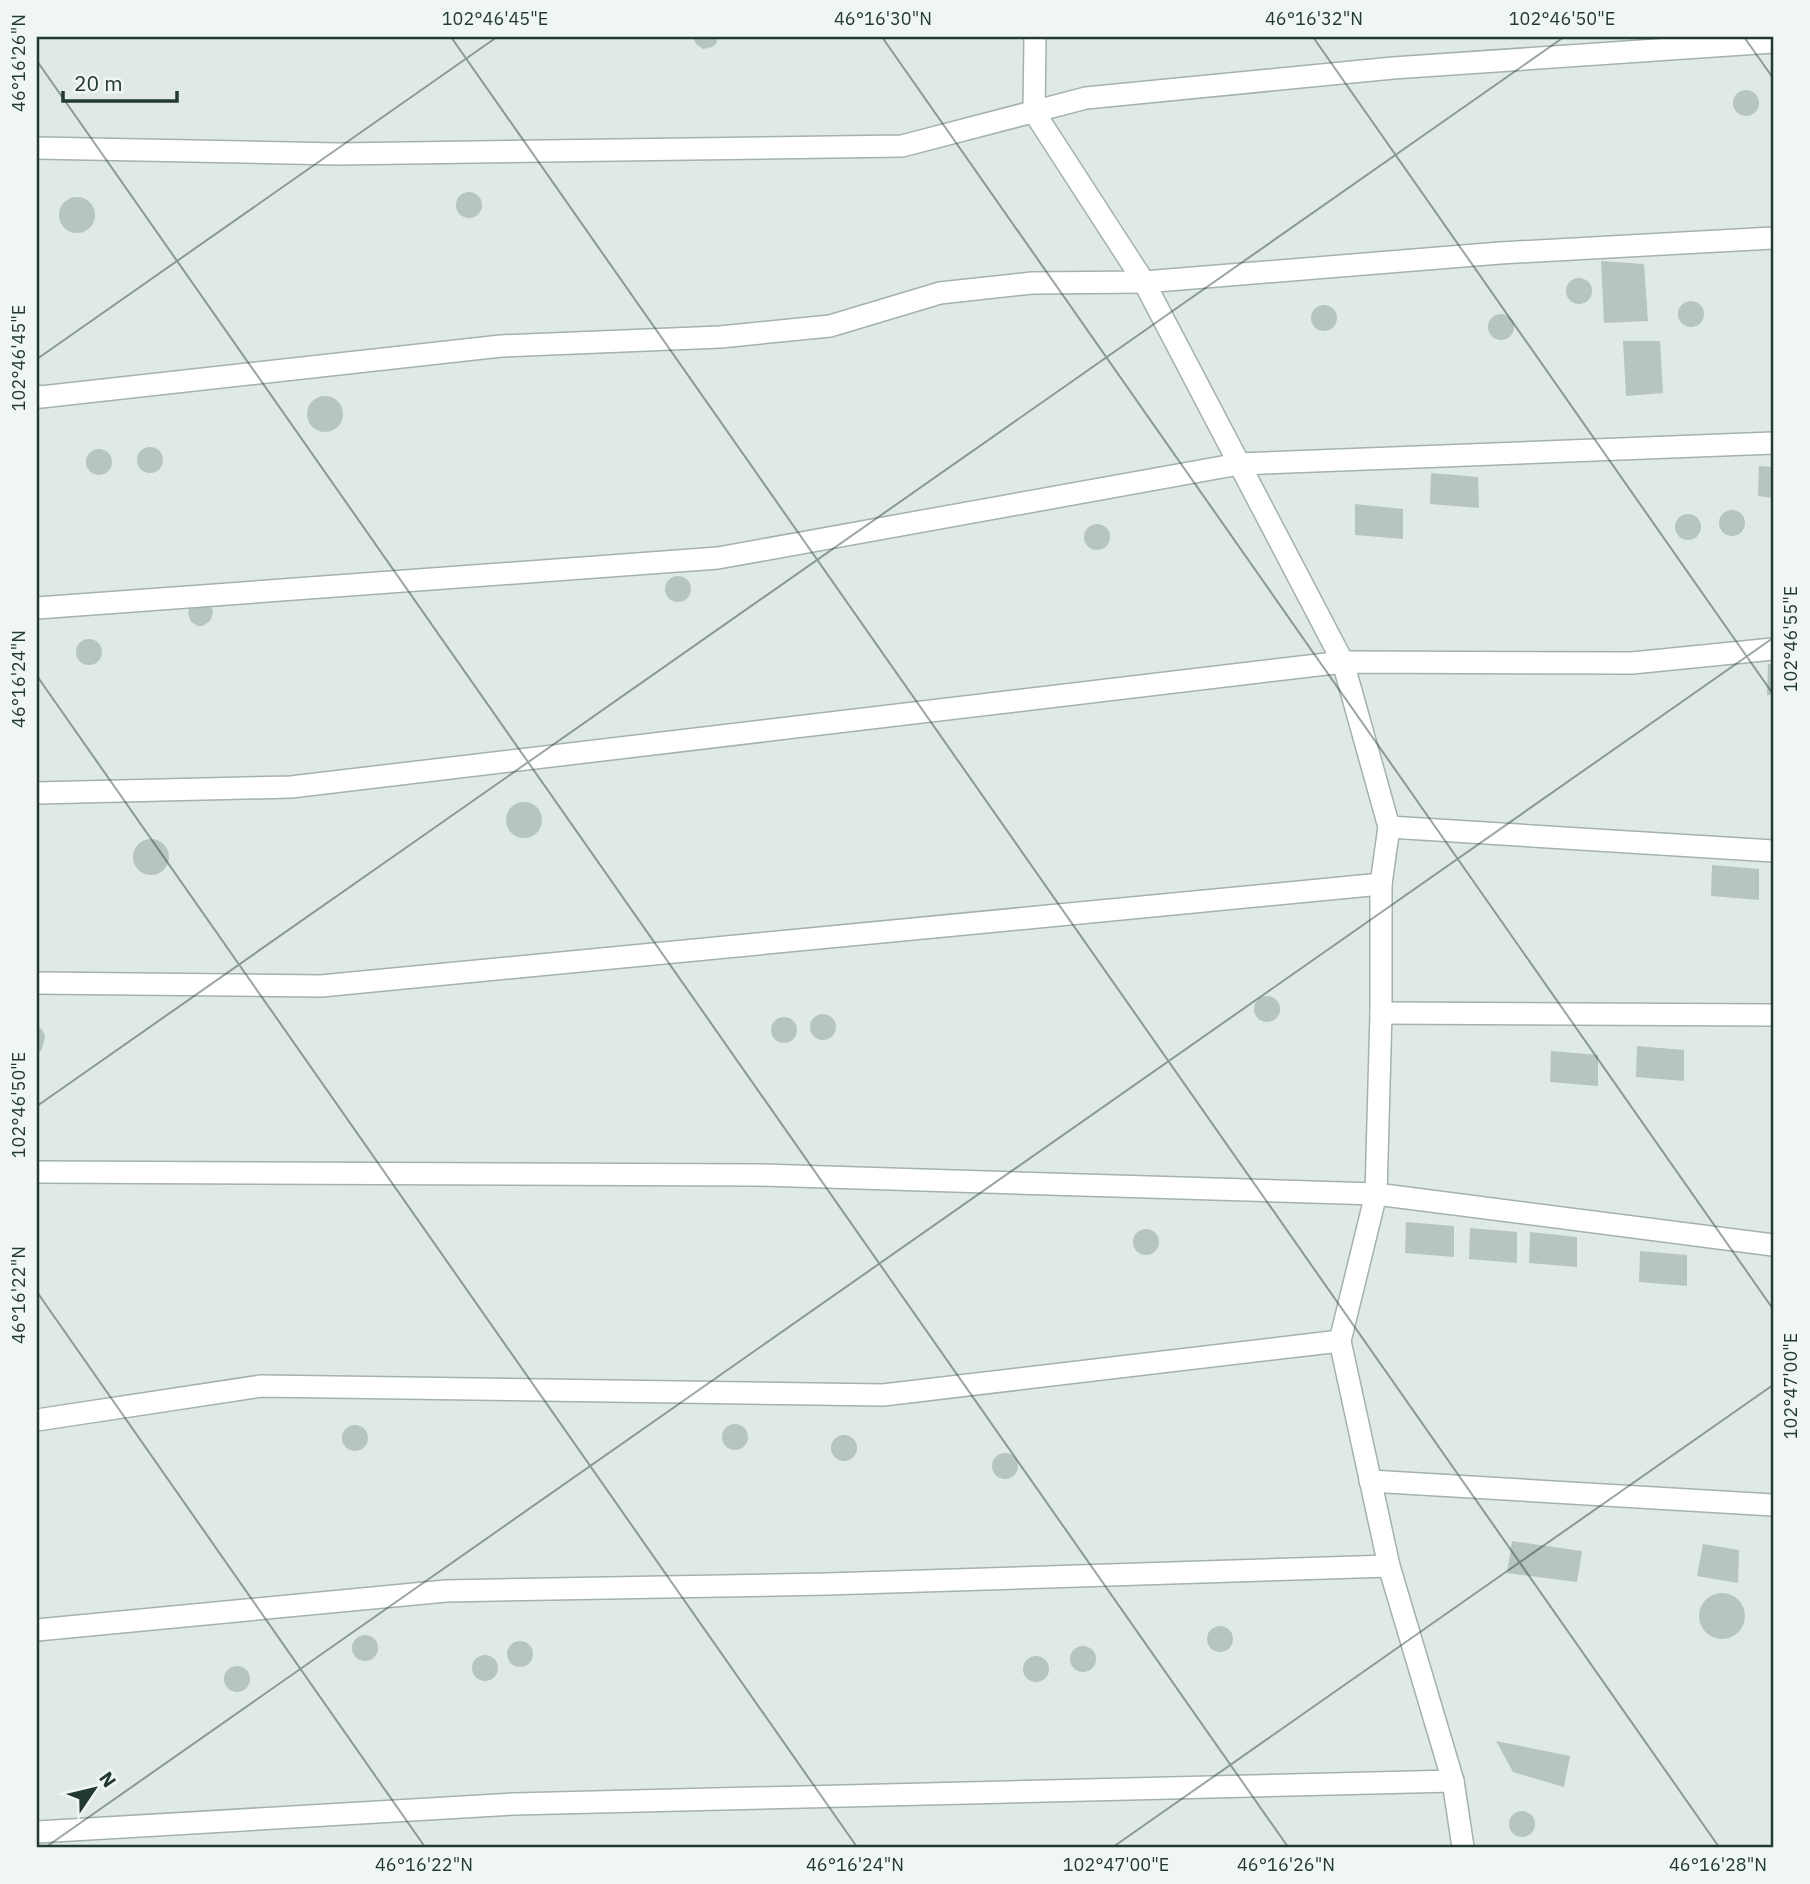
<svg xmlns="http://www.w3.org/2000/svg" width="1810" height="1884" viewBox="0 0 1810 1884" font-family="'IBM Plex Sans',sans-serif">
<rect width="100%" height="100%" fill="#e0eae4"/>
<!-- building -->
<g fill="#b6c5bd">
<polygon points="693,37 718,37 716,44 712,47 703,49 696,44"/>
<circle cx="1746" cy="103" r="13"/>
<circle cx="469" cy="205" r="13"/>
<circle cx="77" cy="215" r="18"/>
<polygon points="1601,261 1644,264 1648,321 1604,323"/>
<circle cx="1579" cy="291" r="13"/>
<circle cx="1691" cy="314" r="13"/>
<circle cx="1324" cy="318" r="13"/>
<circle cx="1501" cy="327" r="13"/>
<polygon points="1623,341 1660,341 1663,393 1626,396"/>
<circle cx="325" cy="414" r="18"/>
<circle cx="150" cy="460" r="13"/>
<circle cx="99" cy="462" r="13"/>
<polygon points="1759,466 1773,467 1773,498 1758,496"/>
<polygon points="1431,473 1478,477 1479,508 1430,504"/>
<polygon points="1355,504 1403,509 1403,539 1355,535"/>
<circle cx="1732" cy="523" r="13"/>
<circle cx="1688" cy="527" r="13"/>
<circle cx="1097" cy="537" r="13"/>
<circle cx="678" cy="589" r="13"/>
<polygon points="190,605 211,605 213,613 210,621 203,626 198,626 191,622 188,613"/>
<circle cx="89" cy="652" r="13"/>
<polygon points="1768,664 1773,664 1773,695 1767,695"/>
<circle cx="524" cy="820" r="18"/>
<circle cx="151" cy="857" r="18"/>
<polygon points="1712,865 1759,869 1759,900 1711,896"/>
<circle cx="1267" cy="1009" r="13"/>
<circle cx="823" cy="1027" r="13"/>
<circle cx="784" cy="1030" r="13"/>
<polygon points="37,1024 43,1031 45,1037 42,1049 37,1055"/>
<polygon points="1637,1046 1684,1050 1684,1081 1636,1077"/>
<polygon points="1551,1051 1598,1055 1598,1086 1550,1082"/>
<polygon points="1406,1222 1454,1226 1454,1257 1405,1253"/>
<polygon points="1470,1228 1517,1232 1517,1263 1469,1259"/>
<circle cx="1146" cy="1242" r="13"/>
<polygon points="1530,1232 1577,1237 1577,1267 1529,1263"/>
<polygon points="1640,1251 1687,1255 1687,1286 1639,1282"/>
<circle cx="735" cy="1437" r="13"/>
<circle cx="355" cy="1438" r="13"/>
<circle cx="844" cy="1448" r="13"/>
<circle cx="1005" cy="1466" r="13"/>
<polygon points="1512,1541 1582,1551 1577,1582 1507,1573"/>
<polygon points="1703,1544 1739,1550 1738,1583 1697,1576"/>
<circle cx="1722" cy="1616" r="23"/>
<circle cx="1220" cy="1639" r="13"/>
<circle cx="365" cy="1648" r="13"/>
<circle cx="520" cy="1654" r="13"/>
<circle cx="1083" cy="1659" r="13"/>
<circle cx="485" cy="1668" r="13"/>
<circle cx="1036" cy="1669" r="13"/>
<circle cx="237" cy="1679" r="13"/>
<polygon points="1496,1741 1570,1756 1564,1787 1513,1772"/>
<circle cx="1522" cy="1824" r="13"/>
</g>
<g fill="none" stroke-linecap="round" stroke-linejoin="round">
<!-- minor casing -->
<g stroke="#a3b2aa" stroke-width="24">
<g id="minor">
<polyline points="1035,37 1034,112 1144,282 1343,662 1389,827 1381,884 1381,1013 1376,1194 1340,1341 1389,1566 1453,1781 1463,1847"/>
<polyline points="37,148 338,154 902,146 1086,98 1393,68 1773,42"/>
<polyline points="37,396 41,397 501,346 720,337 830,326 940,293 1032,283 1144,282 1500,253 1773,238"/>
<polyline points="37,608 718,558 1239,464 1773,443"/>
<polyline points="37,793 291,787 1343,662 1632,663 1773,649"/>
<polyline points="1389,827 1773,851"/>
<polyline points="37,983 321,986 1381,884"/>
<polyline points="1381,1013 1773,1015"/>
<polyline points="37,1172 759,1175 1376,1194 1773,1245"/>
<polyline points="37,1420 261,1386 883,1395 1340,1341"/>
<polyline points="1370,1481 1773,1505"/>
<polyline points="37,1630 446,1591 827,1584 1389,1566"/>
<polyline points="37,1832 514,1804 1453,1781"/>
</g>
</g>
<!-- minor -->
<use href="#minor" stroke="#fff" stroke-width="21"/>
</g>
<!-- ticks -->
<path fill="none" stroke="#223a30" stroke-width="2" stroke-opacity="0.45" d="M451,37L1719,1847M882,37L1773,1309M1313,37L1773,694M1744,37L1773,78M37,61L1288,1847M37,359L497,37M37,676L857,1847M37,1106L1564,37M37,1292L425,1847M46,1847L1773,638M1113,1847L1773,1385"/>
<!-- border -->
<rect width="1810" height="1884" fill="none" stroke="#f0f7f3" stroke-width="77"/>
<!-- north arrow -->
<g transform="translate(94 1789) rotate(55)" stroke="#f0f7f3" stroke-width="5" paint-order="stroke">
<path d="M0-5L12 26L0 18L-12 26Z" fill="#223a30"/>
<text y="-10" font-size="19" font-weight="bold" text-anchor="middle" fill="#223a30">N</text>
</g>
<!-- scale -->
<path d="M63 91v10h114v-10" fill="none" stroke="#223a30" stroke-width="3.5"/>
<text x="74" y="91" font-size="21" fill="#223a30" stroke="#f0f7f3" stroke-width="5" paint-order="stroke">20 m</text>
<rect x="38" y="38" width="1734" height="1808" fill="none" stroke="#223a30" stroke-width="2.5"/>
<g font-size="18" text-anchor="middle" fill="#223a30">
<text x="495" y="25">102°46'45"E</text>
<text x="883" y="25">46°16'30"N</text>
<text x="1314" y="25">46°16'32"N</text>
<text x="1562" y="25">102°46'50"E</text>
<text transform="translate(19 63) rotate(-90)" y="6">46°16'26"N</text>
<text transform="translate(19 358) rotate(-90)" y="6">102°46'45"E</text>
<text transform="translate(1791 639) rotate(-90)" y="6">102°46'55"E</text>
<text transform="translate(19 679) rotate(-90)" y="6">46°16'24"N</text>
<text transform="translate(19 1105) rotate(-90)" y="6">102°46'50"E</text>
<text transform="translate(19 1295) rotate(-90)" y="6">46°16'22"N</text>
<text transform="translate(1791 1386) rotate(-90)" y="6">102°47'00"E</text>
<text x="424" y="1871">46°16'22"N</text>
<text x="855" y="1871">46°16'24"N</text>
<text x="1116" y="1871">102°47'00"E</text>
<text x="1286" y="1871">46°16'26"N</text>
<text x="1718" y="1871">46°16'28"N</text>
</g>
</svg>
